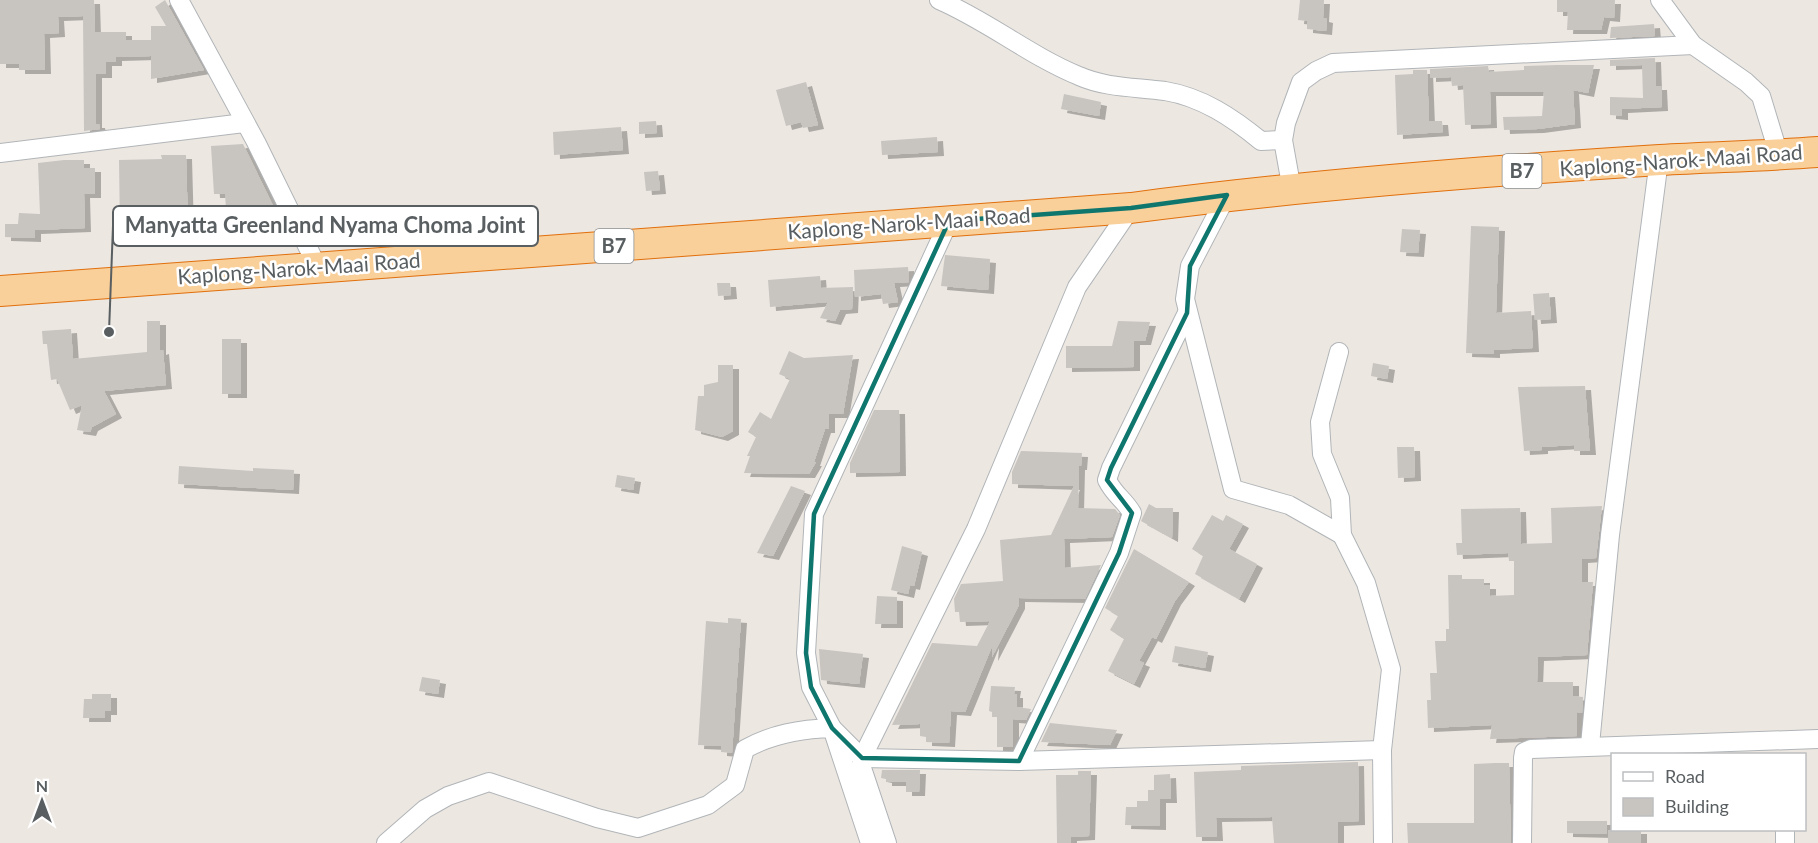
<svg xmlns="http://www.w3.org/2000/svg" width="1818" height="843" viewBox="0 0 1818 843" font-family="Lato,sans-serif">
<defs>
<filter id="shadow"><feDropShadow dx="6" dy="4" stdDeviation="0" flood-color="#0004"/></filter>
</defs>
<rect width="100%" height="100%" fill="#ece7e1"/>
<!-- building -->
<g fill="#c8c4c0" filter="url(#shadow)">
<polygon points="0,0 94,0 95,32 126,32 126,40 151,40 151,26 166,26 155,7 165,0 204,70 151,79 151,56 116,57 116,62 106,62 106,74 96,74 96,124 99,124 100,129 84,131 83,16 58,17 59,33 44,34 45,70 19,70 19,64 0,64"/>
<polygon points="1300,0 1324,0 1323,18 1327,19 1326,31 1307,29 1307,21 1298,20"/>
<polygon points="1557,0 1615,0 1614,18 1604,17 1601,30 1567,30 1568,12 1557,12"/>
<polygon points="1654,24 1655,36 1610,38 1611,27"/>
<polygon points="1655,58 1656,86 1661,86 1662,107 1622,109 1622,116 1610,115 1610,97 1643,98 1642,65 1610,66 1610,60"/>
<polygon points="1558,65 1594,65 1588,93 1573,90 1575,124 1538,129 1504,130 1503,117 1542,116 1544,92 1490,92 1491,124 1465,125 1463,85 1452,86 1451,77 1430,78 1430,69 1488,66 1489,72 1524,70 1524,66"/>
<polygon points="1413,70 1427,70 1429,121 1442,121 1443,132 1397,135 1395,75 1413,74"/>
<polygon points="806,82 818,125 803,128 801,122 786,126 776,90"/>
<polygon points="1064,94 1101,102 1099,116 1061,109"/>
<polygon points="656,121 657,133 639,134 639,122"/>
<polygon points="621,127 623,150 554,155 553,132"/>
<polygon points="937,137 938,152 882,155 881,141"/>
<polygon points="243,144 276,212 274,220 227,224 225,194 214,194 211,146"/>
<polygon points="161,155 186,155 188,227 120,231 119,160 162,159"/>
<polygon points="64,160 84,160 84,168 95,168 95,194 84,194 85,228 35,230 35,238 5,237 5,224 18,224 19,213 40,214 38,163"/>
<polygon points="658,171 660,190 646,191 644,172"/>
<polygon points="1471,226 1499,227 1496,313 1531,311 1533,348 1494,350 1494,354 1466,353"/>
<polygon points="1402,229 1420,230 1418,253 1400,252"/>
<polygon points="945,255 990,259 988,290 941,286"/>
<polygon points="908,267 909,282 894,283 898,302 883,304 881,294 855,297 854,270"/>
<polygon points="820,276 821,288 853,287 852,309 840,310 835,321 820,318 828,302 770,307 768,280"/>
<polygon points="717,283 730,283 731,295 718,296"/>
<polygon points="1549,293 1551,319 1535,320 1533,294"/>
<polygon points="147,321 160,321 160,351 163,350 166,385 104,391 116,414 92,427 90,432 77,430 82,405 70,410 57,379 51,380 47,344 43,344 42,331 71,329 73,359 147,352"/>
<polygon points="1118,321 1150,322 1145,341 1134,341 1134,367 1066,368 1066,346 1112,346"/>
<rect x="222" y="339" width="19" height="55"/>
<polygon points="789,351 804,358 853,355 843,414 829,414 829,429 825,429 814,462 816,462 809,474 744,473 750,456 747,456 756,437 748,432 760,412 771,419 790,379 779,374"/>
<polygon points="1373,363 1389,366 1387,379 1371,376"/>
<polygon points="718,365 733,365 733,431 722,437 695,430 698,396 704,396 704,385 718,382"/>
<polygon points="1585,386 1590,451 1574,451 1574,445 1542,447 1542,450 1524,451 1518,387"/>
<polygon points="874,410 899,410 900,472 850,473 850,463"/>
<polygon points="1397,447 1414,447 1415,477 1398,478"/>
<polygon points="1021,451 1082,453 1081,466 1079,466 1078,508 1115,509 1120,515 1112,537 1064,539 1065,568 1101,565 1085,599 1019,598 1019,605 992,657 993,644 965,712 951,711 949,743 926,742 926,737 920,736 920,724 892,725 932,643 977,646 990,621 960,622 959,612 955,612 954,599 961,584 1003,581 1000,540 1051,535 1074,486 1012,484 1012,472"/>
<polygon points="179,466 253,471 253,468 294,470 293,490 178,484"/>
<polygon points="617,475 635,478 633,490 615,487"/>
<polygon points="791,486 805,491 773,556 757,553"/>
<polygon points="1149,504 1156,508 1173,508 1172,538 1141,521"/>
<polygon points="1602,506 1596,558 1582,559 1582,582 1593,582 1587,655 1538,657 1537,682 1573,682 1573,696 1583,697 1582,713 1577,712 1577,736 1490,739 1492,725 1428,728 1427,700 1431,700 1430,673 1437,673 1435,641 1446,641 1446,629 1449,629 1448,575 1462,575 1462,579 1484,579 1484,585 1490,585 1490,596 1514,595 1514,561 1509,561 1508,553 1457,555 1456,543 1462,543 1461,509 1520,508 1521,544 1552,543 1551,508"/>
<polygon points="1212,515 1223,521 1226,515 1243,524 1229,549 1257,564 1239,599 1195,574 1203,556 1192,549"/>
<polygon points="902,546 922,552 914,586 910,585 908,594 891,590"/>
<polygon points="1134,549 1189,582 1175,601 1156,639 1152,637 1139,661 1144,663 1134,684 1108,671 1124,639 1110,630 1118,616 1105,608"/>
<polygon points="877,596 897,597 897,624 875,624"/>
<polygon points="728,618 741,619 732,753 721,752 721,746 698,745 706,621 728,623"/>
<polygon points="1175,646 1208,652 1205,668 1172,662"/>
<polygon points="819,649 863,654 859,684 821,680"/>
<polygon points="422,677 440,680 438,694 419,691"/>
<polygon points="991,686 1015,687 1014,694 1017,694 1017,707 1031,709 1026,720 1013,719 1013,747 997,747 997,717 992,717 992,712 989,711"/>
<polygon points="92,694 111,694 111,711 105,711 105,718 83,718 84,699 92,699"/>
<polygon points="1050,723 1117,730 1110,745 1041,742"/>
<polygon points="1358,762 1359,821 1338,822 1338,843 1274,843 1272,817 1216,818 1217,837 1196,837 1194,772 1241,770 1241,766"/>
<polygon points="1495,763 1509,763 1511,843 1408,843 1407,823 1474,823 1474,764"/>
<polygon points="882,770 920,770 919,792 906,792 906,782 886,782 886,779 881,778"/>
<polygon points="1078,771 1091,771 1089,836 1071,837 1071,843 1057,843 1056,775 1078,775"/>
<polygon points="1170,774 1171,799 1160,799 1160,826 1125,825 1126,807 1137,807 1137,801 1148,801 1148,790 1154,790 1154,775"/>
<polygon points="1567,821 1607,821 1607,834 1567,833"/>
<rect x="1608" y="830" width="33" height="13"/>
</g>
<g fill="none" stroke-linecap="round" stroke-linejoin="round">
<!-- minor casing -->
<g stroke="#b1b5b8" stroke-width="20">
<g id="minor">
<polyline points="179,0 256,142 318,268"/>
<path d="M939,0C988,21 1030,56 1079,76C1106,88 1136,87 1165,91C1202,97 1233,118 1261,141L1283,140"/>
<polyline points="1660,0 1693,45 1746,82 1761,96 1779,155"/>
<polyline points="0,153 244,123"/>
<polyline points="1292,190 1283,140 1286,123 1301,82 1316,71 1333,63 1693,45"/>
<polyline points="1227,195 1190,266 1185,299 1233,489 1289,505 1342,535"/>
<polyline points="949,221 814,514 806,653 811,687 832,728 862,758 1019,761 1382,750"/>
<polyline points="1339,352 1320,422 1322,454 1340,498 1342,535 1366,583 1391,669 1382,750 1383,843"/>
<polyline points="1590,745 1610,535 1659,160"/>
<path d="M1019,761L1119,553L1132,513C1124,499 1115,496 1107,480L1111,468L1187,313"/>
<path d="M386,843L425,809L448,796L489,782L597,818L638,828L708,805L735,785L745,749C772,734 800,729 832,728L870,843"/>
<polyline points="887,843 862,768 862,758 976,529 1077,287 1131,208"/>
<polyline points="1522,843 1523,758 1524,752 1531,749 1818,739"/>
<polyline points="1785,843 1785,830"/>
</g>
</g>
<!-- trunk casing -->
<g stroke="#e16f0b" stroke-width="32">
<path id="trunk" d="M0,291L1131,208C1306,185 1483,171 1660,160C1712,157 1765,156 1818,152"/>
</g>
<!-- minor -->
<use href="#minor" stroke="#fff" stroke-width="18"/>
<!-- trunk -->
<use href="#trunk" stroke="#f9cf9a" stroke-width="30"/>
</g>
<!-- marked area -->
<path fill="none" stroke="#0f766e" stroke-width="4.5" stroke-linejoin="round" d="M1227,195L1190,266L1187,313L1111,468L1107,480L1132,513L1119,553L1019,761L862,758L832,728L811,687L806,653L814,514L949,221L1131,208Z"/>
<g text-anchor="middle" stroke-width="5" stroke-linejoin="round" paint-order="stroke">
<!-- shield labels -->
<g fill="#fff" stroke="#8b8e90" stroke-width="1.5">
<rect x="1502.5" y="154" width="39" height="34" rx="4.5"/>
<rect x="594.5" y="229" width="39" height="34" rx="4.5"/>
</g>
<g font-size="20" font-weight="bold" fill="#595e61">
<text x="1522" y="178">B7</text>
<text x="614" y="253">B7</text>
</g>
<!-- street labels -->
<g font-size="21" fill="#595e61" stroke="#fff">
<text transform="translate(1681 161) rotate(-4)" y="7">Kaplong-Narok-Maai Road</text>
<text transform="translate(909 224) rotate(-4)" y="7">Kaplong-Narok-Maai Road</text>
<text transform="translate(299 269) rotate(-4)" y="7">Kaplong-Narok-Maai Road</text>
</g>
</g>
<!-- callouts -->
<path fill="none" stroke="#595e61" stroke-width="2" d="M109 332L113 226"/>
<circle fill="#595e61" stroke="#fff" stroke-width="2" cx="109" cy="332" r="6"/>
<rect fill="#fff" stroke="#595e61" stroke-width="2" x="113" y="206" width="425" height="40" rx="6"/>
<g font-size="22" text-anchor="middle" font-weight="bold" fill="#595e61">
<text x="325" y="233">Manyatta Greenland Nyama Choma Joint</text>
</g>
<!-- legend -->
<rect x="1611" y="753" width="195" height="78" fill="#ffffff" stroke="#bdbfc0" stroke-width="1.5"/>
<rect x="1623" y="772" width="30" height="9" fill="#ffffff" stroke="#bdbfc0" stroke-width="1.5"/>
<text x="1665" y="783" font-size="18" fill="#595e61">Road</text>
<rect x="1623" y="798" width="30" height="18" fill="#c8c4c0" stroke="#bdbfc0" stroke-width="1.5"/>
<text x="1665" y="813" font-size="18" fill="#595e61">Building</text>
<!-- north arrow -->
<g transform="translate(42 801)" stroke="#ffffff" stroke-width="4.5" paint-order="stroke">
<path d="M0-4.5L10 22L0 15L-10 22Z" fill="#595e61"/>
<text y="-9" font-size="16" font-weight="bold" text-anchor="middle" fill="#595e61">N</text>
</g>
</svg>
